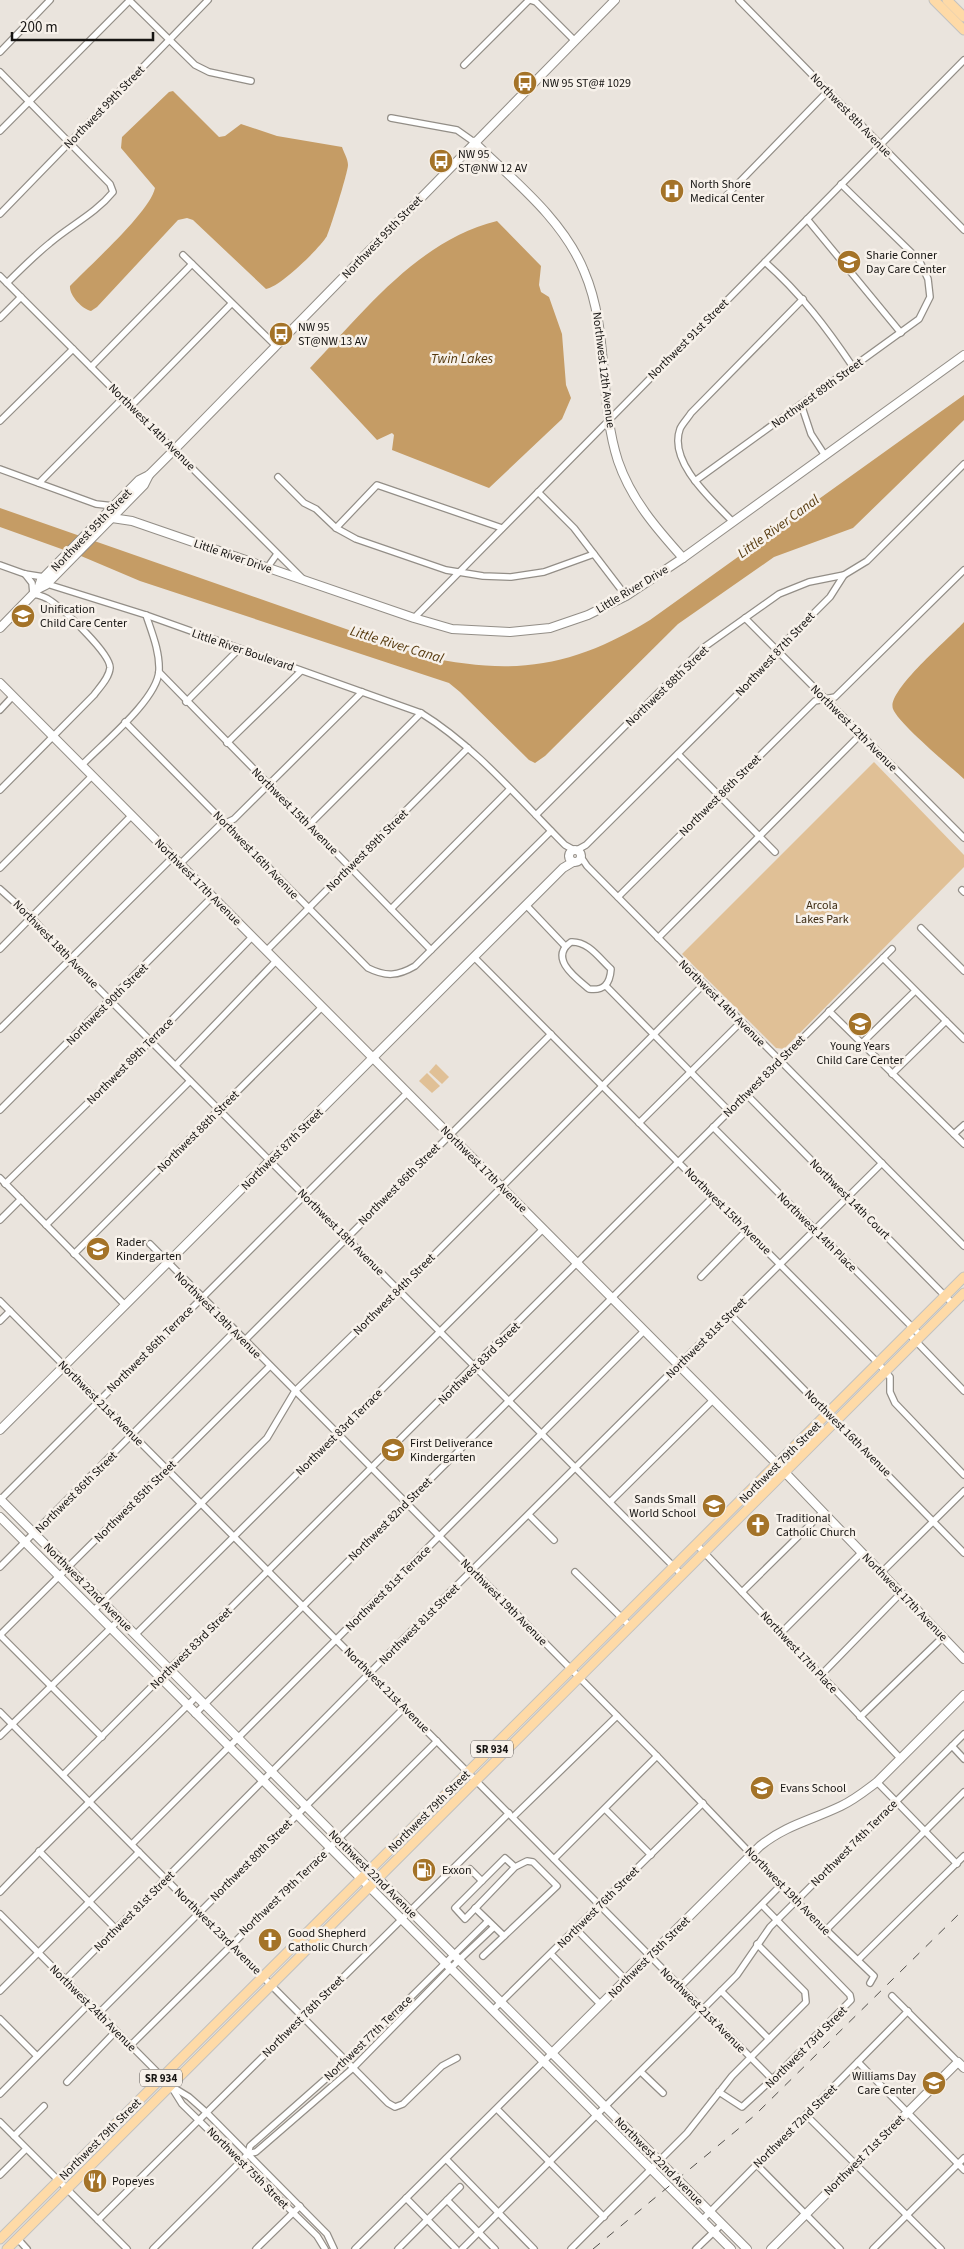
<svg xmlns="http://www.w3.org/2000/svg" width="964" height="2249" viewBox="0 0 964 2249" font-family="'Source Sans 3',sans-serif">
<rect width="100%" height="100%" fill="#eae4dd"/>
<!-- green -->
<g fill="#e0c096">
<polygon points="874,762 964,855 964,867 784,1049 776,1048 682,954"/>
<polygon points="436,1064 449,1077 442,1084 429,1072"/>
<polygon points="427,1073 440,1086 432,1093 419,1081"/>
</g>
<!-- water -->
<g fill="#c59c65">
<path d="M173,91L219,137L225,136L241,124L277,136L342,147C344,153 348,159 348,165C348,172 330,230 327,236C319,249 280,287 266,289L193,220L187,218L178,220L97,307L91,311C82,309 69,295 70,286C90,265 150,212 155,188L121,148L122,137L169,92Z"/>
<path d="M497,221L541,266L539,285L541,292L549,297L562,334L566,385L571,398L562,419L489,488L392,450L394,435L392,433L377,440L310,368C364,312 417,241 497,221Z"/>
<path d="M964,395V420L853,528L774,557L678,624L545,756L535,763L529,760L460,692L449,683L140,581L81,556L0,527V508L423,656C513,676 571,668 650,620Z"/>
<path d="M964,622V779C950,766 899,724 893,709C886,691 951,637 964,622Z"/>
</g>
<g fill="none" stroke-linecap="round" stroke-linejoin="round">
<!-- street casing -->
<g stroke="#938e87" stroke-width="8">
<g id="street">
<polyline points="129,0 195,65 209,72 251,81"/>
<polyline points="530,0 536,2 575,41"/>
<polyline points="739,0 964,230"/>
<polyline points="0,52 50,0"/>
<polyline points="464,65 529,0"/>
<path d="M0,72L110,184L113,192C95,214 71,225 50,243C35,255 21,269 7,283"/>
<polyline points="391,118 457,130 474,142"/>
<polyline points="0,131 130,0"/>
<polyline points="726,196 828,91"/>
<polyline points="0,214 208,0"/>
<polyline points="807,219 901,333"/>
<polyline points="183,255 276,346"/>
<path d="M765,262C801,294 826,327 853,367"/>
<polyline points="0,276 302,578"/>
<polyline points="0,318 21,297"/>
<polyline points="91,367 192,264"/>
<polyline points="801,404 811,434 824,454"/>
<polyline points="131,406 231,304"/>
<polyline points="0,421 73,349"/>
<polyline points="0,469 96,504 114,506"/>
<polyline points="278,477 304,503 316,509 336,528 356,539 446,570 483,576 511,577 544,572 594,554"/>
<polyline points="695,481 919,319 930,297 928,279 919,260 841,184"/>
<polyline points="39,483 123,398"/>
<polyline points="538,492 574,528 626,596"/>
<path d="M732,521C712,500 668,462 680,429C682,424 688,418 691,413L803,299"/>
<polyline points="336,528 377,485 502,528"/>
<polyline points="0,565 25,574 44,577"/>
<polyline points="267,568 277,554"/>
<path d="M47,584L146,615L421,713C476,747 519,799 565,845L574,850"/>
<polyline points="414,618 964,60"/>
<polyline points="745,618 964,838"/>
<polyline points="159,672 431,950"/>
<polyline points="186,702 238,650"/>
<polyline points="0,710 13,696"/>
<path d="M125,722L368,968C386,977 398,976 415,966L551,831"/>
<polyline points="227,743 301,671"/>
<polyline points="678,754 775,852"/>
<path d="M82,765C102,744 157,700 159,671C160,652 152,633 146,615"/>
<path d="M0,790L94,695C100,687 109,678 110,668C111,654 64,610 51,601C46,597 39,595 33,594L32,583L25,574"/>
<polyline points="536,815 703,648 779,594 809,582 844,575"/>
<polyline points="309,825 421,713"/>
<polyline points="577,850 586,845 774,658 782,645 830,597 844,575 867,561 964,464"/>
<polyline points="581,857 587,866 964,1246"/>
<polyline points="180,864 223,822 228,822 234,819 362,692"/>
<polyline points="0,868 92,776"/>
<polyline points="0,889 31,917 70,960 682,1575"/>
<polyline points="962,890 964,892"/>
<polyline points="618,897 815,701 835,697 964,570"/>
<polyline points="526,905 565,946"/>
<polyline points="391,909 510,789"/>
<polyline points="921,928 964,971"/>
<polyline points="658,938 860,735"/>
<path d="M571,942C588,941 599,958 611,969C610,984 604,991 589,989C576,978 548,958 571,942Z"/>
<polyline points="0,949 132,815"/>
<polyline points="266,951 468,748"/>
<polyline points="474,957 878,1363 890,1377 890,1392 895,1403 964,1475"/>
<polyline points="883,958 964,1039"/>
<polyline points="606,986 729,1111"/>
<polyline points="829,1011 964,1144"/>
<polyline points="0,1029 173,857"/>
<polyline points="862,1043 915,991"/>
<polyline points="176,1065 276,961"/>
<polyline points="892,1074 946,1021"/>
<polyline points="746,1094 953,1304"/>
<polyline points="0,1110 212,897"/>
<polyline points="639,1123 741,1022"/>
<polyline points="713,1127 921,1336"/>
<polyline points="954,1134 964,1125"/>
<polyline points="0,1178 125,1305"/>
<polyline points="5,1184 151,1041 252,937"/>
<polyline points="0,1220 21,1199"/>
<polyline points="46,1225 190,1081"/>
<polyline points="150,1244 657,1756 796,1901 874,1976 870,1983"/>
<polyline points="74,1254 322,1007"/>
<polyline points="701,1277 747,1230"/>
<polyline points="0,1301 773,2080"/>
<polyline points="730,1314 964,1553"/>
<polyline points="0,1321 10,1311"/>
<polyline points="908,1333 964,1391"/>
<polyline points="244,1341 551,1034"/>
<polyline points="0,1500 407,1093"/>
<polyline points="610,1502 713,1400"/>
<polyline points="529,1515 554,1540"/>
<polyline points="697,1545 901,1759"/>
<polyline points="0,1567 235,1331"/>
<polyline points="575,1572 631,1627"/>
<polyline points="881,1573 964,1491"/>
<polyline points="742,1592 823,1512"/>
<polyline points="93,1611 267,1438 295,1391 399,1290 704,984"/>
<polyline points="781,1633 862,1552"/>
<polyline points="0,1635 270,1366"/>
<polyline points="0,1635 102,1737"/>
<polyline points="135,1635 543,1229"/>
<polyline points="821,1675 901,1593"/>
<polyline points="0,1712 388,2103 395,2107 403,2104 442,2066 457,2058"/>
<polyline points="195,1714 713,1197"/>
<polyline points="860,1717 943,1637"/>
<polyline points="0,1736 120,1619"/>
<polyline points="952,1746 964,1759"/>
<path d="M63,1775C340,1500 617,1225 892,949"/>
<polyline points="877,1782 957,1864"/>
<polyline points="605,1809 651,1855"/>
<polyline points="513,1817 617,1716"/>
<polyline points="132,1844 644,1331"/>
<polyline points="39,1851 116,1929"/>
<polyline points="554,1859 657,1756"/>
<polyline points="470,1869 482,1881"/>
<path d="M0,1892C64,1825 131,1762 196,1697"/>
<polyline points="475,1908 504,1936"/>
<polyline points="0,1914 171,2086 189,2097 207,2113 327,2234 334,2249"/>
<polyline points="576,1929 626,1980"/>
<polyline points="826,1930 964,1792"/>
<polyline points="551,1954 601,2005"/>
<polyline points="483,1956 557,1886 533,1862 527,1861 515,1867 465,1919 455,1908 505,1858 515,1867"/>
<polyline points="858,1960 964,1856"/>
<polyline points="65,1980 451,1591 882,1163"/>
<polyline points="681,1986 781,1885"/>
<polyline points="0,1991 139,1852"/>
<polyline points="721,1991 769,2039"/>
<polyline points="892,1996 958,2062"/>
<polyline points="493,2010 703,1803"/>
<polyline points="98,2014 404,1708"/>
<polyline points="0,2019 37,2056"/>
<polyline points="130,2046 437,1741"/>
<polyline points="858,2062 964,2170"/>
<polyline points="641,2072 663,2093"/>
<polyline points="67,2082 116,2031"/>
<polyline points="172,2088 182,2104 317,2236 325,2249"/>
<polyline points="719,2092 742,2107 780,2072 851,2000 850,1995 762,1905"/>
<polyline points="0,2094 89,2004"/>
<polyline points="497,2109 604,2217"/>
<polyline points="806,2115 941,2249"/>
<polyline points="0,2122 127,2249"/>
<polyline points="14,2136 44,2106"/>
<polyline points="248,2154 250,2146 346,2061 488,1921"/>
<polyline points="446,2159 534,2249"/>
<polyline points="757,2165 840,2249"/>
<polyline points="0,2175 26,2149"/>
<polyline points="406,2198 456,2249"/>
<polyline points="447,2200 495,2249"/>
<polyline points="98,2220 509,1813"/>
<polyline points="702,2220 908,2011"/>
<polyline points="17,2238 27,2249"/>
<polyline points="153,2249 248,2154 256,2152 353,2068 459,1960 494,1927"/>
<polyline points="256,2249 300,2206"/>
<polyline points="355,2249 552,2053"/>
<polyline points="398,2249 460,2187"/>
<polyline points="462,2249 703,2009 737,1975 770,1927 964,1734"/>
<polyline points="571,2249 687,2133 732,2076 806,2002 805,1992 757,1944"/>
<polyline points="696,2249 722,2224"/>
<polyline points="873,2249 964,2158"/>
</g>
</g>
<!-- secondary casing -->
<g stroke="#938e87" stroke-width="10">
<g id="secondary">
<path d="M474,142C513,180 563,219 584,271C610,331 598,399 618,461C631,499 656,528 683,558"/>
<polyline points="112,518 132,521 414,618 452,629 510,632 550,628 588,615 626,596 683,558 964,355"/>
<polyline points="38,589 41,580 139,480 149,475 174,450 615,0"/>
<polyline points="0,628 38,589 46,585 144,485 149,475"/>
<polyline points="0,683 773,1460 964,1659"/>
<circle cx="575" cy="856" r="6"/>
<polyline points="0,1430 563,868 573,862"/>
<polyline points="0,1499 747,2249"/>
<polyline points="0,1517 731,2249"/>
<path d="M552,2053L760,1846C786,1825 812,1820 841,1806C854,1800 865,1791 877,1782L964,1695"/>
<polyline points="771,2249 958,2062 964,2068"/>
</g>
</g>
<!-- primary casing -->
<g stroke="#c2c2c1" stroke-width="11">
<g id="primary">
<polyline points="934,0 964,30"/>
<polyline points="947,0 964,17"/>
<polyline points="0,2239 964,1277"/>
<polyline points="7,2249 964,1293"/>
</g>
</g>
<!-- street -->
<use href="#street" stroke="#fff" stroke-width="5.5"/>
<!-- secondary -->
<use href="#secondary" stroke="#fff" stroke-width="8"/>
<!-- primary -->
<use href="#primary" stroke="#fedaa7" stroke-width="9"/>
<!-- rail -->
<polyline stroke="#524f4b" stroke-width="1" stroke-dasharray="9 9" stroke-linecap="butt" points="593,2249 754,2116 964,1909"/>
</g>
<!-- icons -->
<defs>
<g id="bus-disc" transform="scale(1.25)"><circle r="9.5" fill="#a47328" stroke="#f7f1ea"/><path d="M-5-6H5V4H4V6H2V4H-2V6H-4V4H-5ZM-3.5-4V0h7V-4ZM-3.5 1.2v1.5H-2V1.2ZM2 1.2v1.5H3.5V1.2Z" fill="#fff"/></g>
<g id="hospital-disc" transform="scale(1.25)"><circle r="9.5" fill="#a47328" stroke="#f7f1ea"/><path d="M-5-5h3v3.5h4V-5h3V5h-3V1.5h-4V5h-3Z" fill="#fff"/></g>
<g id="school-disc" transform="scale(1.25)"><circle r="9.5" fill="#a47328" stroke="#f7f1ea"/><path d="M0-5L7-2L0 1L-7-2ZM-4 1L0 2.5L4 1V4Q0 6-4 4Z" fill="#fff"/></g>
<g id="church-disc" transform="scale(1.25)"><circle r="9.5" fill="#a47328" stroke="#f7f1ea"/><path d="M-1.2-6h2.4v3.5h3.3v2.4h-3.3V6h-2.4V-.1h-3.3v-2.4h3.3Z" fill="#fff"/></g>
<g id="fuel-disc" transform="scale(1.25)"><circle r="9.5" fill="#a47328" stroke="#f7f1ea"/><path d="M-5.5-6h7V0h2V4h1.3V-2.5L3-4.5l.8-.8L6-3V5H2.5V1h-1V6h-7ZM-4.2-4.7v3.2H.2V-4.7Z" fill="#fff"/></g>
<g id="restaurant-disc" transform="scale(1.25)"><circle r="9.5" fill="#a47328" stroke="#f7f1ea"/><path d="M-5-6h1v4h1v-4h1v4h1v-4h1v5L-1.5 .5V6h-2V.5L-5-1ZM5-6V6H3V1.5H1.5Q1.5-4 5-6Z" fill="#fff"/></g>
</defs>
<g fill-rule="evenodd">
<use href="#bus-disc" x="525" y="83"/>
<use href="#bus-disc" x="441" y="161"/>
<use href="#hospital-disc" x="672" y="191"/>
<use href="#school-disc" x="849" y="262"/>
<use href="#bus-disc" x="281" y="334"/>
<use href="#school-disc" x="23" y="616"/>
<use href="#school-disc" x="860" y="1024"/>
<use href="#school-disc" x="98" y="1249"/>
<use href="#school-disc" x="393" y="1450"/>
<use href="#school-disc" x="714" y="1506"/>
<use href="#church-disc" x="758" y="1525"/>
<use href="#school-disc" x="762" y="1788"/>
<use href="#fuel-disc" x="424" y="1870"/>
<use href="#church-disc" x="270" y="1940"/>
<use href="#school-disc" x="934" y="2083"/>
<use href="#restaurant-disc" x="95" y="2181"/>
</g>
<g text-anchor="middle" stroke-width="5" stroke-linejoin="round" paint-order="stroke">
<!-- shield labels -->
<g fill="#f7f1ea" stroke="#5a5653" stroke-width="1">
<rect x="471" y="1740.5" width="42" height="17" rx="4"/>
<rect x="140" y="2069.5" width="42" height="17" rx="4"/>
</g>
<g font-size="11" font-weight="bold" fill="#161412">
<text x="492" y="1753">SR 934</text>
<text x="161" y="2082">SR 934</text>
</g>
<!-- poi labels -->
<g font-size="12" fill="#161412" stroke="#f7f1ea" text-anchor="start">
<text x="542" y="87">NW 95 ST@# 1029</text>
<text x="458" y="158">NW 95<tspan x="458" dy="14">ST@NW 12 AV</tspan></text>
<text x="690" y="188">North Shore<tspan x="690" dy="14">Medical Center</tspan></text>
<text x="866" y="259">Sharie Conner<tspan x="866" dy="14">Day Care Center</tspan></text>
<text x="298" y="331">NW 95<tspan x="298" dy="14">ST@NW 13 AV</tspan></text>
<text x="40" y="613">Unification<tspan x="40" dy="14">Child Care Center</tspan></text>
<text x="860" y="1050" text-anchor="middle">Young Years<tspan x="860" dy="14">Child Care Center</tspan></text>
<text x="116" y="1246">Rader<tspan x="116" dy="14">Kindergarten</tspan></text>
<text x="410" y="1447">First Deliverance<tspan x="410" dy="14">Kindergarten</tspan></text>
<text x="696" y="1503" text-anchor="end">Sands Small<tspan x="696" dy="14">World School</tspan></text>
<text x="776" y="1522">Traditional<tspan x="776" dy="14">Catholic Church</tspan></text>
<text x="780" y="1792">Evans School</text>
<text x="442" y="1874">Exxon</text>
<text x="288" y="1937">Good Shepherd<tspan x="288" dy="14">Catholic Church</tspan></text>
<text x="916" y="2080" text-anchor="end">Williams Day<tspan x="916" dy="14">Care Center</tspan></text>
<text x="112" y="2185">Popeyes</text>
</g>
<!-- street labels -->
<g font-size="12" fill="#161412" stroke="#f7f1ea">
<text transform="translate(104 107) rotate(-46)" y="4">Northwest 99th Street</text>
<text transform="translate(851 115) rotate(46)" y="4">Northwest 8th Avenue</text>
<text transform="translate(382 237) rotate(-46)" y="4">Northwest 95th Street</text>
<text transform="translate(688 339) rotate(-45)" y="4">Northwest 91st Street</text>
<text transform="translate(604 370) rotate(83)" y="4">Northwest 12th Avenue</text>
<text transform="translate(817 393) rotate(-36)" y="4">Northwest 89th Street</text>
<text transform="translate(152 427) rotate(45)" y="4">Northwest 14th Avenue</text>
<text transform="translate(91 530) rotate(-46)" y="4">Northwest 95th Street</text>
<text transform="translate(233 556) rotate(19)" y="4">Little River Drive</text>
<text transform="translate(632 589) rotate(-31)" y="4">Little River Drive</text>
<text transform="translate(243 650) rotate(19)" y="4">Little River Boulevard</text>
<text transform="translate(775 654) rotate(-47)" y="4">Northwest 87th Street</text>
<text transform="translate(667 686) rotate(-44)" y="4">Northwest 88th Street</text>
<text transform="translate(854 728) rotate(45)" y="4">Northwest 12th Avenue</text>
<text transform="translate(720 795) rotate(-45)" y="4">Northwest 86th Street</text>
<text transform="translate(295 811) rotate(45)" y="4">Northwest 15th Avenue</text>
<text transform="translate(367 850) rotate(-45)" y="4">Northwest 89th Street</text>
<text transform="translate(256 855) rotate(46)" y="4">Northwest 16th Avenue</text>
<text transform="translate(198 882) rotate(45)" y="4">Northwest 17th Avenue</text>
<text transform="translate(56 944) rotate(46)" y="4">Northwest 18th Avenue</text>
<text transform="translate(722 1003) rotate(45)" y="4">Northwest 14th Avenue</text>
<text transform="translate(107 1004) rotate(-45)" y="4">Northwest 90th Street</text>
<text transform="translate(130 1061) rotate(-45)" y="4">Northwest 89th Terrace</text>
<text transform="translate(764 1076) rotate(-45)" y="4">Northwest 83rd Street</text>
<text transform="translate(198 1131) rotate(-45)" y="4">Northwest 88th Street</text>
<text transform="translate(282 1149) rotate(-45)" y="4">Northwest 87th Street</text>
<text transform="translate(484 1169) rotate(45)" y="4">Northwest 17th Avenue</text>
<text transform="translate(399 1184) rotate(-45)" y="4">Northwest 86th Street</text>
<text transform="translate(850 1199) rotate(45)" y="4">Northwest 14th Court</text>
<text transform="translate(728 1211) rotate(45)" y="4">Northwest 15th Avenue</text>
<text transform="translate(341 1232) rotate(45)" y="4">Northwest 18th Avenue</text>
<text transform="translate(817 1232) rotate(45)" y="4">Northwest 14th Place</text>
<text transform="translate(394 1294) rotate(-45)" y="4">Northwest 84th Street</text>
<text transform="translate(218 1315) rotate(45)" y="4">Northwest 19th Avenue</text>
<text transform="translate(706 1338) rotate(-45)" y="4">Northwest 81st Street</text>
<text transform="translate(150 1349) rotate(-45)" y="4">Northwest 86th Terrace</text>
<text transform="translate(479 1363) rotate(-45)" y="4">Northwest 83rd Street</text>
<text transform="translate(101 1403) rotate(45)" y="4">Northwest 21st Avenue</text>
<text transform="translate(339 1432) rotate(-45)" y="4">Northwest 83rd Terrace</text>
<text transform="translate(848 1433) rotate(45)" y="4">Northwest 16th Avenue</text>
<text transform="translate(780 1462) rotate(-45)" y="4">Northwest 79th Street</text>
<text transform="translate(76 1492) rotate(-45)" y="4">Northwest 86th Street</text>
<text transform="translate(135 1501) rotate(-45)" y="4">Northwest 85th Street</text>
<text transform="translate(390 1519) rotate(-45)" y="4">Northwest 82nd Street</text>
<text transform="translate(88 1587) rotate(45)" y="4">Northwest 22nd Avenue</text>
<text transform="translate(388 1588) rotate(-45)" y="4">Northwest 81st Terrace</text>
<text transform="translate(905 1597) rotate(46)" y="4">Northwest 17th Avenue</text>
<text transform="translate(504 1602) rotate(45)" y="4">Northwest 19th Avenue</text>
<text transform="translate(419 1624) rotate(-45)" y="4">Northwest 81st Street</text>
<text transform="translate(191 1648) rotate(-45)" y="4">Northwest 83rd Street</text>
<text transform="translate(799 1652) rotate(47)" y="4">Northwest 17th Place</text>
<text transform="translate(387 1690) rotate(45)" y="4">Northwest 21st Avenue</text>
<text transform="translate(429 1811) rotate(-45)" y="4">Northwest 79th Street</text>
<text transform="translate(854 1843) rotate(-45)" y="4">Northwest 74th Terrace</text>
<text transform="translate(251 1860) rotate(-45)" y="4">Northwest 80th Street</text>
<text transform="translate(373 1874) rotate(45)" y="4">Northwest 22nd Avenue</text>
<text transform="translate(788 1891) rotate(46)" y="4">Northwest 19th Avenue</text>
<text transform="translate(283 1893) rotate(-44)" y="4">Northwest 79th Terrace</text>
<text transform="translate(598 1907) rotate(-45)" y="4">Northwest 76th Street</text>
<text transform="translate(134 1911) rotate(-45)" y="4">Northwest 81st Street</text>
<text transform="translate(218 1931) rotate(45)" y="4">Northwest 23rd Avenue</text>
<text transform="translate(649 1957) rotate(-45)" y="4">Northwest 75th Street</text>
<text transform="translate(93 2008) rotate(45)" y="4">Northwest 24th Avenue</text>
<text transform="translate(703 2010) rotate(45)" y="4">Northwest 21st Avenue</text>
<text transform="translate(303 2016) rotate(-45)" y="4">Northwest 78th Street</text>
<text transform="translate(368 2038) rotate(-44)" y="4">Northwest 77th Terrace</text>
<text transform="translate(806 2047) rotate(-45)" y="4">Northwest 73rd Street</text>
<text transform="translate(795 2126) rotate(-45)" y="4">Northwest 72nd Street</text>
<text transform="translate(100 2139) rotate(-45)" y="4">Northwest 79th Street</text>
<text transform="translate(864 2155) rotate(-45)" y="4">Northwest 71st Street</text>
<text transform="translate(659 2161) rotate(45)" y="4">Northwest 22nd Avenue</text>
<text transform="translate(248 2168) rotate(45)" y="4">Northwest 75th Street</text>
</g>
<!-- park labels -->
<g font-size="12" fill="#3c2a11" stroke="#f7f1ea">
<text x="822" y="909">Arcola<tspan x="822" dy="14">Lakes Park</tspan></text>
</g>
<!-- water labels -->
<g font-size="14" font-style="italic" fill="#563a0e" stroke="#f7f1ea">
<text x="462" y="363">Twin Lakes</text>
<text transform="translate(778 526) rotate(-36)" y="5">Little River Canal</text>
<text transform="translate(397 644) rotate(17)" y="5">Little River Canal</text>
</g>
</g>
<!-- scale -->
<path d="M12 32v8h141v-8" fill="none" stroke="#161412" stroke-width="2.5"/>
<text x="20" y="32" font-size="15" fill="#161412" stroke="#f7f1ea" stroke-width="4" paint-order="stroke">200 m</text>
</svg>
